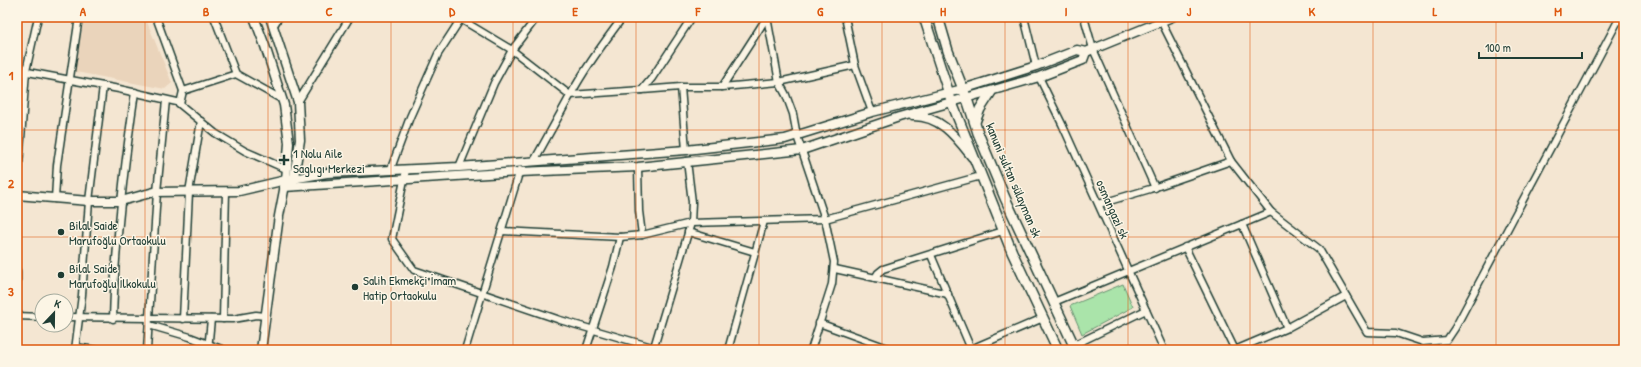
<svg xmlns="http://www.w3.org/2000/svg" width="1641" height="367" viewBox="0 0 1641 367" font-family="'Patrick Hand',sans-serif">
<rect width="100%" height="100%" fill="#f4e6d2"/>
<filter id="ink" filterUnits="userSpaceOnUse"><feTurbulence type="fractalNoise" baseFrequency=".025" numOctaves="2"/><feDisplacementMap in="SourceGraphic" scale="8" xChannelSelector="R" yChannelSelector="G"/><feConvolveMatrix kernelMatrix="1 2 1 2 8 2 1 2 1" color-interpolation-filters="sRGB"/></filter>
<g filter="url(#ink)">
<!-- built -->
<polygon fill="#ead4bb" points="84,17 145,17 172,83 165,89 76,72 75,70"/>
<!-- green -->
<polygon fill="#aae4aa" stroke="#64906f" points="1123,284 1133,307 1082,334 1070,306"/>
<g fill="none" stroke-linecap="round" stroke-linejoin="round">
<!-- minor casing -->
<g stroke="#1f3d34" stroke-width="9">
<g id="minor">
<polyline points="156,17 183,91 180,104"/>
<polyline points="214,17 236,74"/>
<polyline points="457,17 512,50 570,95 642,90 652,78 692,17"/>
<polyline points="767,17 779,82 786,95 793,114 797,136 825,219 834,262 832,284 811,350"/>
<polyline points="845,17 855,65 872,112"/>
<polyline points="1024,17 1036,66"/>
<polyline points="1084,17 1093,49 1155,188"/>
<polyline points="1159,17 1231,161 1271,212 1319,249 1367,332 1396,333 1423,342 1447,340 1455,328 1620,17"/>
<polyline points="274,25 279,17"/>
<polyline points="17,70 119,89 177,102 215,133 245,151 286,169"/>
<polyline points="1039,77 1062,124 1164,350"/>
<polyline points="681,87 686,150"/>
<polyline points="722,87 779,82 855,65"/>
<polyline points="642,90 681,87 722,87 767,17"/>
<polyline points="183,91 236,74 283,100"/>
<polyline points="298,102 350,17"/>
<path d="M534,161C546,139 558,118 570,96C585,68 604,42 623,17"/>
<polyline points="459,167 494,83 512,50 537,17"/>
<polyline points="638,167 639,211 642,235"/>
<polyline points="406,170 392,239 414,270 560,320 662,350"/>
<polyline points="390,171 410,117 438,54 462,17"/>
<polyline points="17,193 26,71 38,17"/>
<polyline points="55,199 57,165 79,17"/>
<polyline points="1099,204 1150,189 1231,161"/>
<polyline points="1242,224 1287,328"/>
<polyline points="502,231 620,237 642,235 691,223 825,219 981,176"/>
<polyline points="688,232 755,252"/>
<polyline points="1185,247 1235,350"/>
<polyline points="931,255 971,349"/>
<polyline points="835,269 948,294"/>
<polyline points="17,271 17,318"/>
<polyline points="875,278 878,273 883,269 1003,231"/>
<polyline points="1054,302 1271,212"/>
<polyline points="17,316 42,317"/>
<polyline points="66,317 233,319 256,315 265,316"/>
<path d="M113,319C115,243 124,167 135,92"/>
<polyline points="183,319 189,192 201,121"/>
<polyline points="223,319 226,191"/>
<polyline points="819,323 893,350"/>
<polyline points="149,325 190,337 224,350"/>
<polyline points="1074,345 1146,310"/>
<polyline points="75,347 96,350"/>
<polyline points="654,347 691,223 692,202 687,161"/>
<polyline points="75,350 82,295 89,201 103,86"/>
<polyline points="147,350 157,192 166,100"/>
<polyline points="208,350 211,319"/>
<polyline points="465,350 520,170"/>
<polyline points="586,350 613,267 620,237"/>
<polyline points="728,350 764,221"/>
<polyline points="971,350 978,346 1043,318"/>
<polyline points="1235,350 1287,328 1346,296"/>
</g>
</g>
<!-- tertiary casing -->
<g stroke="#1f3d34" stroke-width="11">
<g id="tertiary">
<polyline points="254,17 265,46 284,105 289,143 286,180 279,216 261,350"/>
<polyline points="270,17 298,102 300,140 293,183"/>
<path d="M912,116C940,115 956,137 972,157"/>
<polyline points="284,187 519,172 638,167 802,150 899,117 1039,77 1083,60 1086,52"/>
<polyline points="17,195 89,201 121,201 154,192 239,191 286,180 327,173 459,167 686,150 785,139 872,112 963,89 1036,66 1077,50 1086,52 1172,17"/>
</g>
</g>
<!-- secondary casing -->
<g stroke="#1f3d34" stroke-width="12">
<g id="secondary">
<polyline points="924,17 952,103 1012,252 1058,350"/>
<polyline points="938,17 948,51 967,99 978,133 1005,198 1076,350"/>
<polyline points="975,122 980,109 991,92"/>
</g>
</g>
<!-- minor -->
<use href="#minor" stroke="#fcf5e5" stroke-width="6"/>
<!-- tertiary -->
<use href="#tertiary" stroke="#fcf5e5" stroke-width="8"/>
<!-- secondary -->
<use href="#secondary" stroke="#fcf5e5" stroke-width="9"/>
</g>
</g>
<!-- grid -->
<path fill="none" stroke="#de580e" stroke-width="1" stroke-opacity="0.55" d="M145,17V350M268,17V350M391,17V350M513,17V350M636,17V350M759,17V350M882,17V350M1005,17V350M1128,17V350M1250,17V350M1373,17V350M1496,17V350M17,130H1624M17,237H1624"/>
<!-- markers -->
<g fill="#1f3d34" stroke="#fcf5e5" stroke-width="1.5">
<path d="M282 154h4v4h4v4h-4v4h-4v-4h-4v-4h4z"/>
<circle cx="61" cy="232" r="4"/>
<circle cx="61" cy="275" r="4"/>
<circle cx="355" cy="287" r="4"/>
</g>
<g text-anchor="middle" stroke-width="3" stroke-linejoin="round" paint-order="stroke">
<!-- poi labels -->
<g font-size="13" fill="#1f3d34" stroke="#fcf5e5" text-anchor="start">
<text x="293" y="158">1 Nolu Aile<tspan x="293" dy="15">Saglıgı Merkezi</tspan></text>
<text x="69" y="230">Bilal Saide<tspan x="69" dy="15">Marufoğlu Ortaokulu</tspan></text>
<text x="69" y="273">Bilal Saide<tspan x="69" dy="15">Marufoğlu İlkokulu</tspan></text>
<text x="363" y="285">Salih Ekmekçi İmam<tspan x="363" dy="15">Hatip Ortaokulu</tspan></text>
</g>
<!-- street labels -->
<g font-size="13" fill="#1f3d34" stroke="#fcf5e5">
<text transform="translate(1014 180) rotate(67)" y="5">kanuni sultan sülayman sk</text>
<text transform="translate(1113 209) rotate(66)" y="5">osmangazi sk</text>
</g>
</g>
<!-- margin -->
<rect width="1641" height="367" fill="none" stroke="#fcf5e5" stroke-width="44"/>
<!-- north arrow -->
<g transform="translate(54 313) rotate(22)"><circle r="19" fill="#fcf5e5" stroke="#a4ab9e"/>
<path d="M0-3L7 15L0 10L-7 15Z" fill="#1f3d34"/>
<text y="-6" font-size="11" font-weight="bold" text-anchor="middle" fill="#1f3d34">K</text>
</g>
<!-- scale -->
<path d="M1479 52v6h103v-6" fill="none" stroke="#1f3d34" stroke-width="2"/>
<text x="1485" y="52" font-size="12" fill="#1f3d34" stroke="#fcf5e5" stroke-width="3" paint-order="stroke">100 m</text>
<rect x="22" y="22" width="1597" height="323" fill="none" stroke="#de580e" stroke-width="1.5"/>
<g font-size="13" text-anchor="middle" font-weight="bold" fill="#de580e">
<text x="83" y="16">A</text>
<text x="206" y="16">B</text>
<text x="329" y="16">C</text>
<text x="452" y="16">D</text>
<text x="575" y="16">E</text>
<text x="698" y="16">F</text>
<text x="820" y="16">G</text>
<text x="943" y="16">H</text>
<text x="1066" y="16">I</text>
<text x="1189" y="16">J</text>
<text x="1312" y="16">K</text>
<text x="1435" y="16">L</text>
<text x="1558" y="16">M</text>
<text x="11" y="80">1</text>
<text x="11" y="188">2</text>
<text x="11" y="296">3</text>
</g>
</svg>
